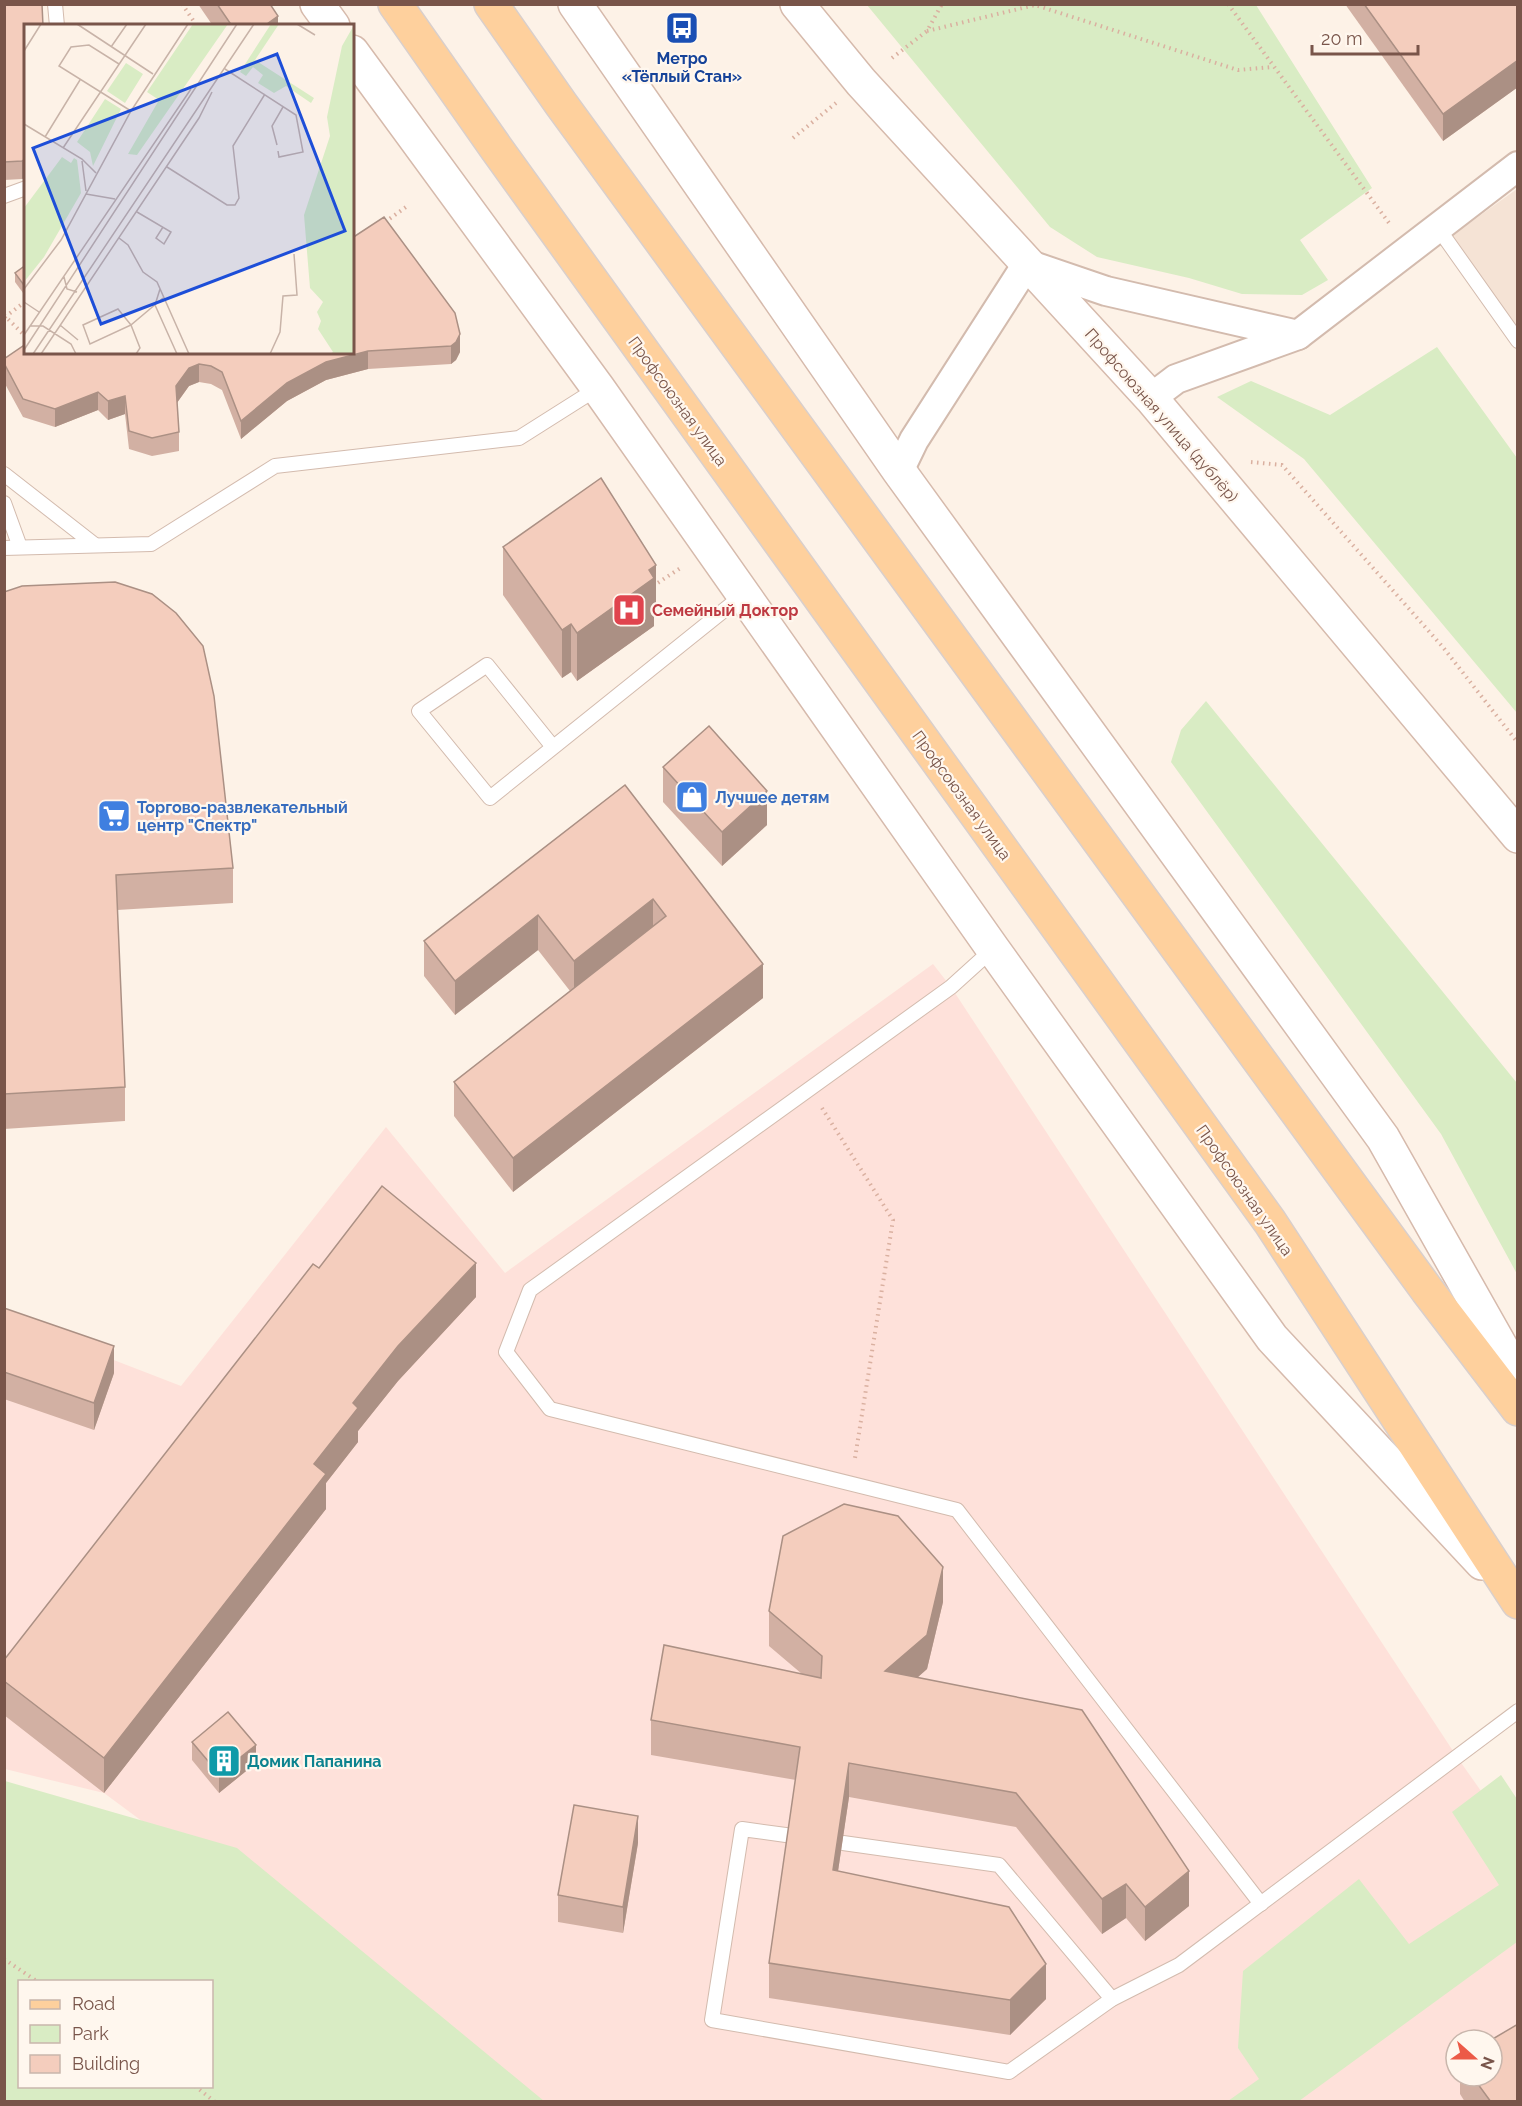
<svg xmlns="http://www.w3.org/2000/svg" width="1522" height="2106" viewBox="0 0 1522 2106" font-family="Raleway,sans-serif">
<rect width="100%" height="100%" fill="#fdf2e7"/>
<!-- residential -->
<polygon fill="#f5e3d5" points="1517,189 1517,330 1450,237"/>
<!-- commercial -->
<path fill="#fee1da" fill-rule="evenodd" d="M933,964L951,987L1457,1757L1517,1842V2101H520L104,1793L5,1769V1318L181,1386L386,1127L505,1273ZM1456,2040H1492V2076H1456Z"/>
<!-- green -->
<g fill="#d9ecc4" fill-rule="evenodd">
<polygon points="867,5 1256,5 1372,188 1300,240 1328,280 1302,295 1242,294 1189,278 1097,257 1050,227"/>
<polygon points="1437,347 1517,458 1517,713 1304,459 1217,397 1251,381 1330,415"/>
<polygon points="1206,701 1517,1083 1517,1274 1441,1134 1171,762 1181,730"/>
<polygon points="1501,1775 1517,1799 1517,1942 1299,2101 1228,2101 1259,2079 1238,2048 1243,1971 1359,1879 1409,1944 1499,1885 1452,1812"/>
<path d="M5,1781L237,1848L544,2101H5ZM20,1982H212V2086H20Z"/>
</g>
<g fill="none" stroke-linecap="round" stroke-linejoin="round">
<!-- lane casing -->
<g stroke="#d3bbae" stroke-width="16">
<g id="lane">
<polyline points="55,4 57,26"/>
<polyline points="4,196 26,188"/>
<polyline points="1438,228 1518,341"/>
<polyline points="4,474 95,545"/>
<polyline points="4,503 20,547"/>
<polyline points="4,548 151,544 275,466 519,438 598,388"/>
<polyline points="553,747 487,665 419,711 490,798 743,595"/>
<polyline points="993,949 951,987 530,1290 506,1352 550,1409 957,1510 1261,1904"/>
<polyline points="793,1836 742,1829 712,2020 1009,2072 1112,1999 1179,1965 1518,1711"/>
<polyline points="843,1843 999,1865 1112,1999"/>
</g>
</g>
<!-- street casing -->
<g stroke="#d3bbae" stroke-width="32">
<g id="street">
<polyline points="1151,398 1176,379 1298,335 1518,166"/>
<polyline points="899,471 914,440 1027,264 1106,291 1298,335"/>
</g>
</g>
<!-- secondary casing -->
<g stroke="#d6baac" stroke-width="36">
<g id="secondary">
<polyline points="317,4 333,26"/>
<polyline points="575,4 899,471 1383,1138 1518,1377"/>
<polyline points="797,4 861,82 1151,398 1518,836"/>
<polyline points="352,52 598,388 993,949 1272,1338 1482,1563"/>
</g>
</g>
<!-- primary casing -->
<g stroke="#d9cfcc" stroke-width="36">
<g id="primary">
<polyline points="395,4 496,148 1270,1222 1518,1602"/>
<polyline points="491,4 561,104 1427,1290 1518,1409"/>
</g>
</g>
<!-- path -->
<g stroke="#dab0a0" stroke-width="4" stroke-dasharray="1.5 4.5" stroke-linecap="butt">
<polyline points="182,4 197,26"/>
<polyline points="1228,4 1389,223"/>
<polyline points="927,31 1035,5 1238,70 1273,67"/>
<polyline points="892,58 927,31 942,4"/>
<polyline points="793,138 836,103"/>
<polyline points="385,222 406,207"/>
<polyline points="4,315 26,337"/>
<polyline points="5,317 26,301"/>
<polyline points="1251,462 1282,465 1442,646 1518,743"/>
<polyline points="653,586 682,567"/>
<polyline points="822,1108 893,1220 855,1458"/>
<polyline points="4,1959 38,1982"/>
<polyline points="195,2086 215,2102"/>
</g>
<!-- lane -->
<use href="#lane" stroke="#fff" stroke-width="14"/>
<!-- street -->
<use href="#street" stroke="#fff" stroke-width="28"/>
<!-- secondary -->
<use href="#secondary" stroke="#fff" stroke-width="33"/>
<!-- primary -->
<use href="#primary" stroke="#fed09d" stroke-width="33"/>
</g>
<!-- wall -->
<g fill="#d2b0a3">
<polygon points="4,4 26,26 26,177 22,179 4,180"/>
<polygon points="198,4 270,4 278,26 213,26"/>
<polygon points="1345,4 1518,4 1518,87 1443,141"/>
<polygon points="352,238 460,352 456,360 451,364 368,369 326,380 287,401 241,439 222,390 211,384 199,382 189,386 177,403 179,432 179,451 152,456 129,449 125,414 108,420 98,410 55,427 23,417 4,382 4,359 352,352"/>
<polygon points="26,265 26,297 15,282 15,273"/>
<polygon points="503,547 656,614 654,615 654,626 577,681 571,672 562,678 503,595"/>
<polygon points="4,592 233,868 233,903 117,910 125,1087 125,1121 4,1129"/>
<polygon points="663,767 767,825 722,866 663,802"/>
<polygon points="625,785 763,998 513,1192 454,1116 454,1082 570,991 538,950 455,1015 424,976 424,941"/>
<polygon points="319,1268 476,1297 398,1381 358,1431 358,1442 326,1483 326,1509 104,1793 4,1715 4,1660"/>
<polygon points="4,1308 114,1373 94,1430 4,1399"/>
<polygon points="943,1602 927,1669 917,1678 1189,1906 1145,1941 1126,1918 1102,1934 1016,1827 849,1797 838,1871 1046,1999 1010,2035 769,1998 769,1963 796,1780 651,1755 651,1720 802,1674 769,1646 769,1611"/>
<polygon points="192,1742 256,1763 219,1793 192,1760"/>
<polygon points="638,1843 623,1933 558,1922 558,1895"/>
<polygon points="1460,2076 1492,2076 1518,2102 1465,2102 1460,2094"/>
</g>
<!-- shaded-wall -->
<g fill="#ab9084">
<polygon points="278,16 278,26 264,26"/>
<polygon points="1518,60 1518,87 1443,141 1443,114"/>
<polygon points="26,159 26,177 22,179 22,161"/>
<polygon points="460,334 460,352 456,360 451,364 451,346"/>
<polygon points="368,351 368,369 326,380 287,401 241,439 241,421 287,383 326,362"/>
<polygon points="199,364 199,382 189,386 176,404 176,386 189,368"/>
<polygon points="98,392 98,410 55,427 55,409"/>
<polygon points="125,396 125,414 108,420 108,401"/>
<polygon points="656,565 656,614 654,615 654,626 577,681 577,633 649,570"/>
<polygon points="571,624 571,672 562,678 562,630"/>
<polygon points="767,791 767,825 722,866 722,832"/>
<polygon points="653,899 653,933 574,996 574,961"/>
<polygon points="538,915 538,950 455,1015 455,981"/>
<polygon points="763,964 763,998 513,1192 513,1158"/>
<polygon points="476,1263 476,1297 398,1381 358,1431 358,1442 326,1483 326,1509 104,1793 104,1758 314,1464 353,1403 398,1346"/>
<polygon points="114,1346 114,1373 94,1430 94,1403"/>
<polygon points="943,1567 943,1602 927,1669 885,1706 885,1671"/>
<polygon points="256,1745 256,1763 219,1793 219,1774"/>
<polygon points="849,1763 849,1797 833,1905 833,1870"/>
<polygon points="638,1816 638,1843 623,1933 623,1907"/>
<polygon points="1189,1871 1189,1906 1145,1941 1145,1907"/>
<polygon points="1126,1884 1126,1918 1102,1934 1102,1899"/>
<polygon points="1046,1964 1046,1999 1010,2035 1010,2000"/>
</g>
<!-- building -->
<g fill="#f4cdbd" stroke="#ab9084" stroke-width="1.5">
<polygon points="4,4 42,4 43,26 26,26 26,159 22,161 4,162"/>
<polygon points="217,4 270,4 278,16 264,26 232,26"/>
<polygon points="1364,4 1518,4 1518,60 1443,114"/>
<polygon points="384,217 455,313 460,334 456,342 451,346 368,351 326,362 287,383 241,421 222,372 211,366 199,364 189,368 176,386 179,432 152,438 129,431 125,396 108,401 98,392 55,409 23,399 4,363 4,359 26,344 26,352 352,352 352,238"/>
<polygon points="26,265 26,288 15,273"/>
<polygon points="601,478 656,565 649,570 654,578 577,633 571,624 562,630 503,547"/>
<polygon points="115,582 152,594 176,613 203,646 214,696 233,868 116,875 125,1087 4,1094 4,592 22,586"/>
<polygon points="709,726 767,791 722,832 663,767"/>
<polygon points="625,785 763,964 513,1158 454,1082 666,916 653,899 574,961 538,915 455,981 424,941"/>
<polygon points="382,1186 476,1263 398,1346 353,1403 358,1408 314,1464 326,1474 104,1758 4,1681 4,1660 313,1264 319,1268"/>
<polygon points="4,1308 114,1346 94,1403 4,1372"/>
<polygon points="844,1504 898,1516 943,1567 927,1635 885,1671 1082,1710 1189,1871 1145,1907 1126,1884 1102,1899 1016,1793 849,1763 833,1870 1009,1907 1046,1964 1010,2000 769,1963 800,1747 651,1720 664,1645 821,1678 822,1656 769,1611 783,1536"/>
<polygon points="228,1712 256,1745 219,1774 192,1742"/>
<polygon points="574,1805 638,1816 623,1907 558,1895"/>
<polygon points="1518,2024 1518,2102 1491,2102 1472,2076 1492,2076 1491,2040"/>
</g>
<!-- icons -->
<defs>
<g id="bus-square" transform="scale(1.725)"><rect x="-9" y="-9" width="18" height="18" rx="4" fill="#1a4fb4" stroke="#fff7ee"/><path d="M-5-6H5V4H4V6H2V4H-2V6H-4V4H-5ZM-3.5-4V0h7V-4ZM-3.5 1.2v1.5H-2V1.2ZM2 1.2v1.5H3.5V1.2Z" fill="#fff"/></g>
<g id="hospital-square" transform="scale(1.725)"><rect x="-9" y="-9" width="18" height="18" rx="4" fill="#e0444e" stroke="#fff7ee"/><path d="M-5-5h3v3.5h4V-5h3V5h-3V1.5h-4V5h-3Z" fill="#fff"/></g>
<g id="shop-square" transform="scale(1.725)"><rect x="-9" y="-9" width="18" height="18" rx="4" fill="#3f7fe0" stroke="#fff7ee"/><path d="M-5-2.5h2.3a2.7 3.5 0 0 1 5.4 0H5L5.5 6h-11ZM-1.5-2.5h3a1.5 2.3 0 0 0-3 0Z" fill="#fff"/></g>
<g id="supermarket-square" transform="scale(1.725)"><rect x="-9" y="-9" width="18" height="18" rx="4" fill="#3f7fe0" stroke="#fff7ee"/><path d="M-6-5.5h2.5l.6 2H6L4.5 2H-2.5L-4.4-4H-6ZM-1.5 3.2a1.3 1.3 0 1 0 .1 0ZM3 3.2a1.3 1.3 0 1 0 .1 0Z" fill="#fff"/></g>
<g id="building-square" transform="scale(1.725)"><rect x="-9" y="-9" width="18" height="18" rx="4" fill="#0f9aa8" stroke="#fff7ee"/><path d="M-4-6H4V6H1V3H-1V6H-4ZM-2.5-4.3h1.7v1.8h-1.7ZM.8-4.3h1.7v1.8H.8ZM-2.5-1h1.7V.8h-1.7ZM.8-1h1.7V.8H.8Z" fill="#fff"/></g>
</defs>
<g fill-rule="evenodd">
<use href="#bus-square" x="682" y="28"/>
<use href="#hospital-square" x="629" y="610"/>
<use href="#shop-square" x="692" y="797"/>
<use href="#supermarket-square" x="114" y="816"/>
<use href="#building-square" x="224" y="1761"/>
</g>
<g text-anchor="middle" stroke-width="4.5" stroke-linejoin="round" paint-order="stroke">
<!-- transit labels -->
<g font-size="16" font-weight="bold" fill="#164399" stroke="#fff7ee">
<text x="682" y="64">Метро<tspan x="682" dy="18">«Тёплый Стан»</tspan></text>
</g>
<!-- street labels -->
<g font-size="16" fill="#79554a" stroke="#fff7ee">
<text transform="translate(678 401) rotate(54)" y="6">Профсоюзная улица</text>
<text transform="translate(1162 415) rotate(49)" y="6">Профсоюзная улица (дублёр)</text>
<text transform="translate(962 795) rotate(54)" y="6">Профсоюзная улица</text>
<text transform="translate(1245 1190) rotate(55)" y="6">Профсоюзная улица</text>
</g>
<!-- health labels -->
<g font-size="16" font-weight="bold" fill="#be3a42" stroke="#fff7ee" text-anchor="start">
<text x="652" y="616">Семейный Доктор</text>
</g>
<!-- shop labels -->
<g font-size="16" font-weight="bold" fill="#366cbe" stroke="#fff7ee" text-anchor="start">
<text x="715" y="803">Лучшее детям</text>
<text x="137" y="813">Торгово-развлекательный<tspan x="137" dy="18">центр "Спектр"</tspan></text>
</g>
<!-- culture labels -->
<g font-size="16" font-weight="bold" fill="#0d838f" stroke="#fff7ee" text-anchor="start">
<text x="247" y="1767">Домик Папанина</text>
</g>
</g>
<!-- overview -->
<g transform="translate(24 24)">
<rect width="330" height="330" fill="#fdf2e7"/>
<path d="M169,0H204L113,131L104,130L135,76L123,68ZM247,0H255L231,36L290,74L287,79L262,62L250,69L234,59L239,51L229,43L222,52L216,48ZM330,1V330H306L309,328L294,305L297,297L293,288L299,278L286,264L280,191L306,112L303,93L318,22ZM102,39L119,50L101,79L83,67ZM81,75L97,85L69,142L66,128L53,118ZM38,133L47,139L50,134L53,136L57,169L20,233L0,258V184Z" fill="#d9ecc4"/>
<path fill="none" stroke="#c8b3a8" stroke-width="1.5" d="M53,0L129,50M273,0L291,11M87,23L103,0M0,27L17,0M95,40L65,21L47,23L35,42L107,87M201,45L272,91L279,128L255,133L254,127M0,100L58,135L72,149M21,113L56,56M253,121L248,102L259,83M39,124L122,0M58,137L62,167M143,143L203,181H211L215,174L209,122L241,70M62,170L91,175M113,188L147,208L140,220L132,214L139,203M95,214L104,221L119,248L133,258L165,330M40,253L43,265L53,268M0,265L37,216L107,87L164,0M136,265L131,281L153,330M0,278L15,288M94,285L107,301L66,320L59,301ZM36,301L54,316M6,302H19L47,320L52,330M0,311L167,65M0,326L213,0M9,330L230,0M17,330L175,94L188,68M112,330L116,324L107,301L139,274M246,330L256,308L259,272L273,271L270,230"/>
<path fill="#1d4ed8" fill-opacity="0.15" stroke="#1d4ed8" stroke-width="3" d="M253,30L321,207L77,300L9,124Z"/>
<rect width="330" height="330" fill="none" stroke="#79554a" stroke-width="3"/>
</g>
<!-- border -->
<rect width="1522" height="2106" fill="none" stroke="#79554a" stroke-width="12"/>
<!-- legend -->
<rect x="18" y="1980" width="195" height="108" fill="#fff7ee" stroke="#c9b6ac" stroke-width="1.5"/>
<rect x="30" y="2000" width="30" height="9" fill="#fed09d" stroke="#c9b6ac" stroke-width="1.5"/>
<text x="72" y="2010" font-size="18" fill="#79554a">Road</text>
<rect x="30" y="2025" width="30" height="18" fill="#d9ecc4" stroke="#c9b6ac" stroke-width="1.5"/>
<text x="72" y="2040" font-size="18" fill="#79554a">Park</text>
<rect x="30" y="2055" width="30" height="18" fill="#f4cdbd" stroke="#c9b6ac" stroke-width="1.5"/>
<text x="72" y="2070" font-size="18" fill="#79554a">Building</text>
<!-- north arrow -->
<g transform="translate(1474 2058) rotate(111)"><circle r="28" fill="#fff7ee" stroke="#c9b6ac" stroke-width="1.5"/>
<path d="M0-4.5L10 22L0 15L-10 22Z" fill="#ec5a47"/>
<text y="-9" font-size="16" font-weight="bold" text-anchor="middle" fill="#79554a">N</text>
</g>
<!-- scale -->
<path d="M1312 45v9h106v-9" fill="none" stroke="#79554a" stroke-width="3"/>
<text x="1321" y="45" font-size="18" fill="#79554a" stroke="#fff7ee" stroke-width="4.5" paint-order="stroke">20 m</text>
</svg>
